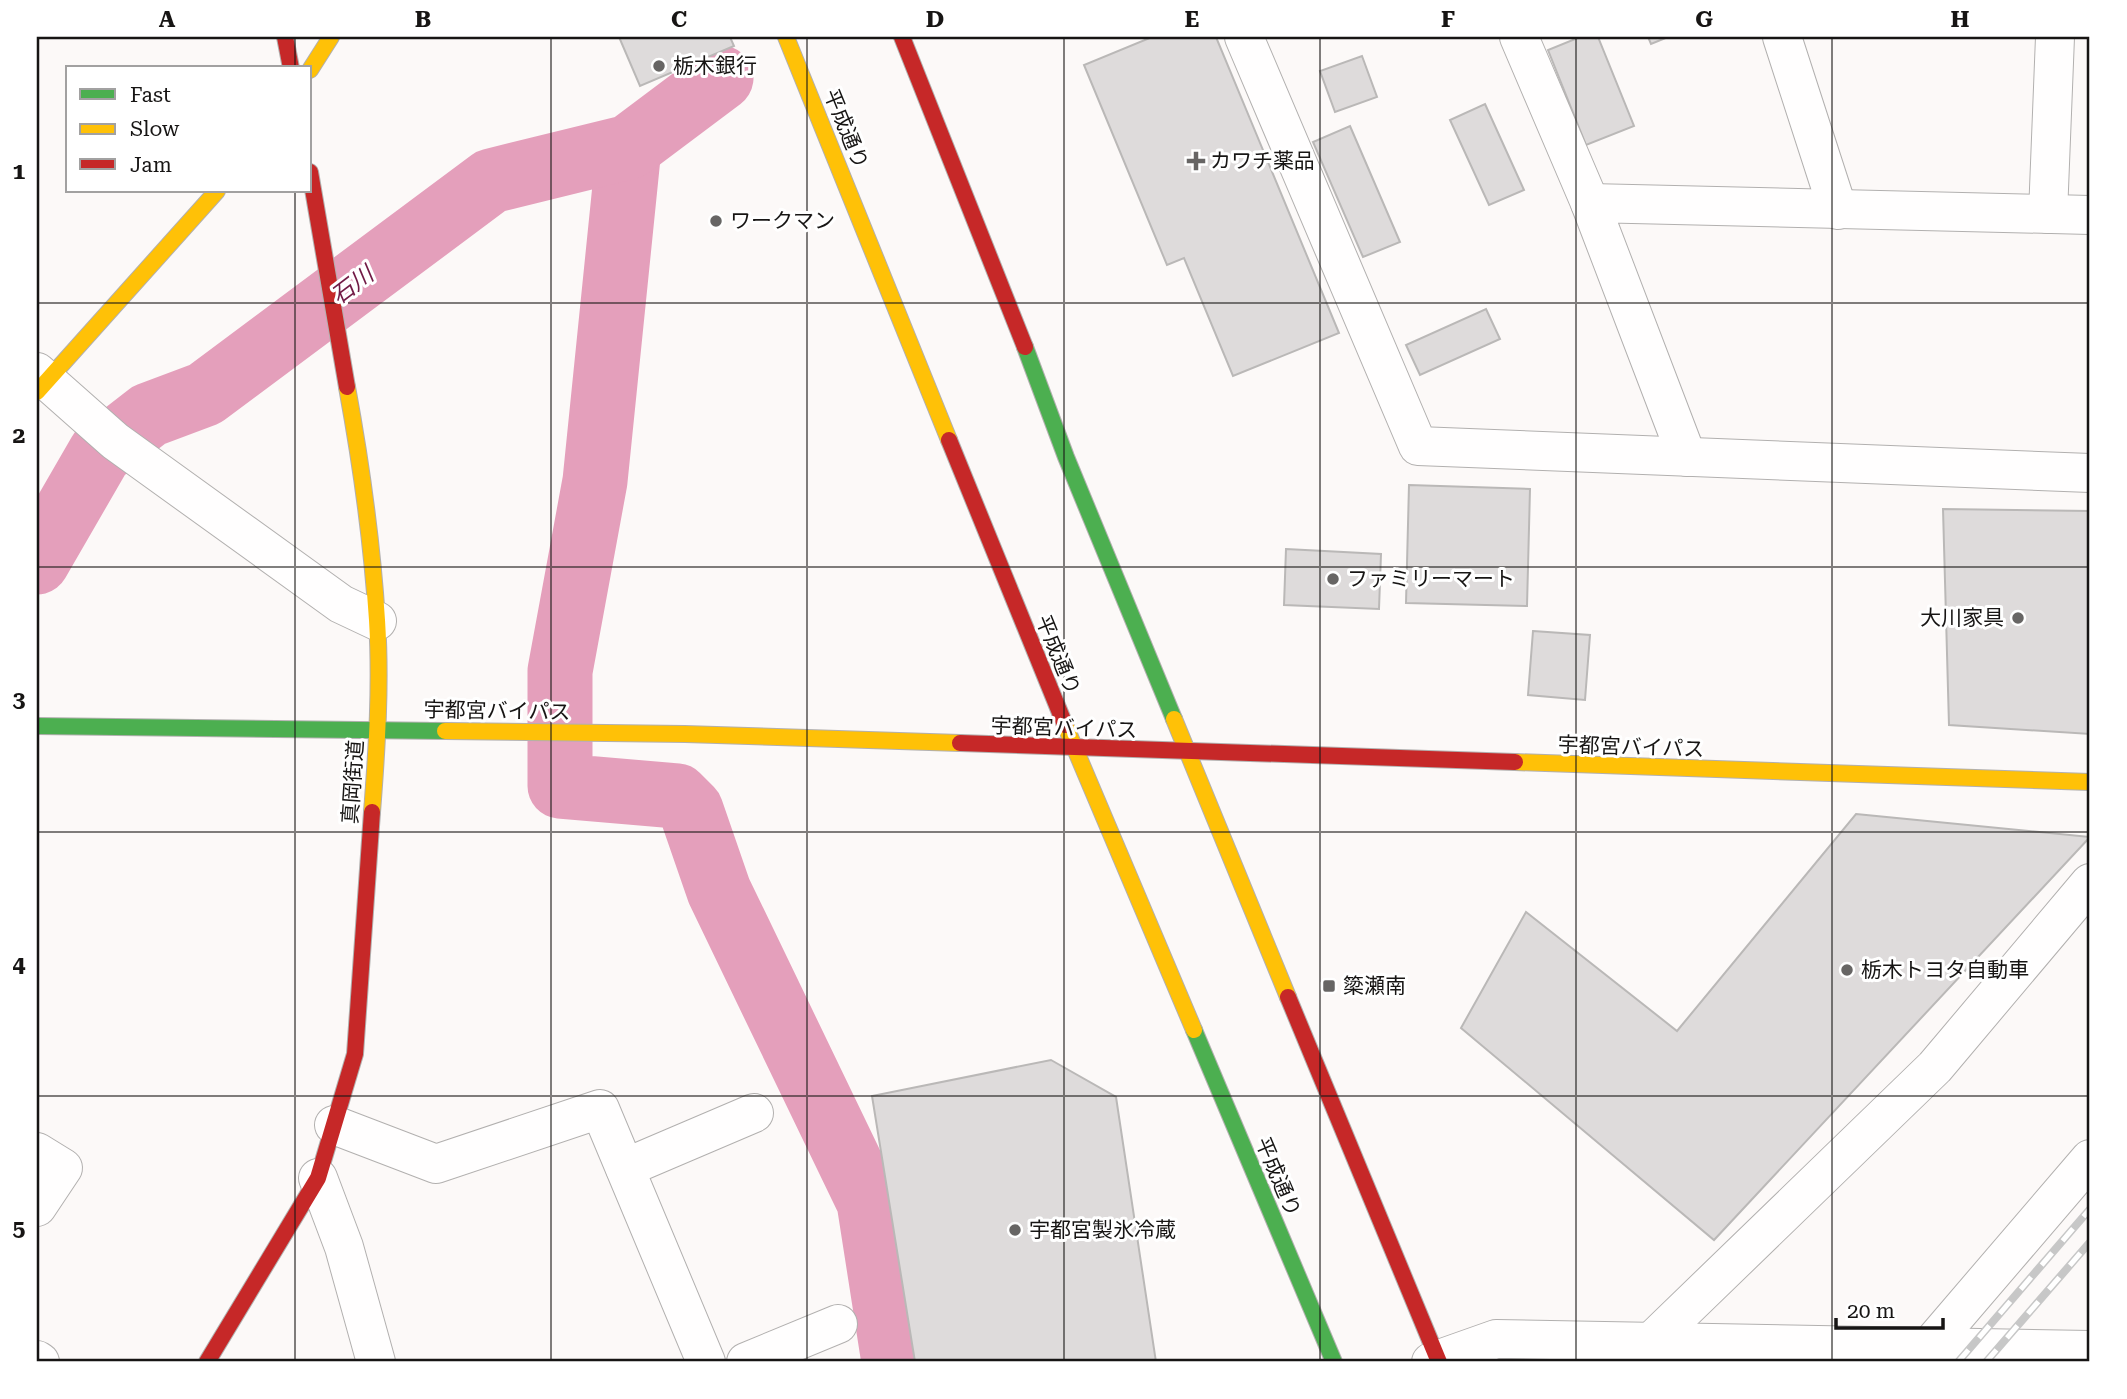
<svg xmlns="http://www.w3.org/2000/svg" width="2127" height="1399" viewBox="0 0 2127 1399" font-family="'Roboto Serif','Noto Sans JP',serif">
<rect width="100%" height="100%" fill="#fcf9f8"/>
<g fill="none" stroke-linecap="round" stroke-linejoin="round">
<!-- river -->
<g stroke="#e49fbb" stroke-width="65">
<polyline points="629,147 595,481 560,671 560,786 677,796 691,810 719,891 869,1202 894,1362"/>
<polyline points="37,562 100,453 149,415 205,394 491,181 629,147 721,78"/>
</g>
</g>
<!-- building -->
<g fill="#dedbdb" stroke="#bab8b7" stroke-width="2">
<polygon points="619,37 730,37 734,46 640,86"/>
<polygon points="1152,37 1216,37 1339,333 1233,376 1184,258 1167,265 1084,65"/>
<polygon points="1580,37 1598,37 1634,126 1586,145 1548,50"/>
<polygon points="1648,37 1668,37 1651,44"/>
<polygon points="1362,56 1377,97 1335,112 1320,71"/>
<polygon points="1485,104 1524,190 1489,205 1450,120"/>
<polygon points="1350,126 1400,242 1363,257 1313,142"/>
<polygon points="1486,309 1500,339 1420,375 1406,345"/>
<polygon points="1409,485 1530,489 1527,606 1406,603"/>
<polygon points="1943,509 2090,511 2090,734 1949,725"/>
<polygon points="1286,549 1381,554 1379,609 1284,605"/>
<polygon points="1533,631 1590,635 1585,700 1528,695"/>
<polygon points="1856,814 2090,837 1714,1240 1461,1028 1526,912 1677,1031"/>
<polygon points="1051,1060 1116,1097 1156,1362 915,1362 872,1096"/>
</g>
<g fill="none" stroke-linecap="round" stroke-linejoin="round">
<!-- street casing -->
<g stroke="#b2b0af" stroke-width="40">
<g id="street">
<polyline points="1244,37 1418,446 2090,473"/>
<polyline points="1519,37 1590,203"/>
<polyline points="1782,37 1838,210"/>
<polyline points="2048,214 2055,37"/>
<polyline points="37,372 115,441 341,604 377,621"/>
<polyline points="1687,457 1590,203 2090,215"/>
<polyline points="334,1125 436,1164 600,1109 706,1362"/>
<polyline points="37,1152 63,1168 37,1207"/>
<polyline points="625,1168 754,1113"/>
<polyline points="318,1178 344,1247 376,1362"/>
<polyline points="1651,1342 1935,1067 2090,883"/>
<polyline points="1929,1347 2090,1159"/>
<polyline points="37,1360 40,1362"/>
<polyline points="746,1362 838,1324"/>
<polyline points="1431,1362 1496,1339 2090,1350"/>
</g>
</g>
<!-- fast casing -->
<g stroke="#b2b0af" stroke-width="18">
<g id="fast">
<polyline points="1025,347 1066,457 1174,719"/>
<polyline points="37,726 445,731"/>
<polyline points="1194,1030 1334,1362"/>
</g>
</g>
<!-- slow casing -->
<g stroke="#b2b0af" stroke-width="18">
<g id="slow">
<polyline points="786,37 949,440"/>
<polyline points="310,70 331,37"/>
<path d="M347,387C361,463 372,542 377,620C381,684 377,748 372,812"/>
<polyline points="37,392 217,191"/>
<polyline points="1174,719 1288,997"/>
<polyline points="1065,725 1194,1030"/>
<polyline points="445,731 685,734 960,743"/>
<polyline points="1515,762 2090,782"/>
</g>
</g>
<!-- jam casing -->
<g stroke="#b2b0af" stroke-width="18">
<g id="jam">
<polyline points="285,37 291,68"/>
<polyline points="902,37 1025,347"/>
<polyline points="310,172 347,387"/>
<polyline points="949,440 1065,725"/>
<polyline points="960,743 1515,762"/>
<polyline points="1288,997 1439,1362"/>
<polyline points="207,1362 318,1178 355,1054 372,812"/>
</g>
</g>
<!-- street -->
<use href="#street" stroke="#fffefe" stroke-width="38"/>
<!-- fast -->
<use href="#fast" stroke="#4caf50" stroke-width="16"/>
<!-- slow -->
<use href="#slow" stroke="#ffc107" stroke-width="16"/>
<!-- jam -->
<use href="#jam" stroke="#c62828" stroke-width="16"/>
<!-- rail casing -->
<g stroke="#c7c7c7" stroke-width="8">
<g id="rail">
<polyline points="1958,1362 2090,1209"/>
<polyline points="1986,1362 2090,1242"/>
</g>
</g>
<!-- rail -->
<use href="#rail" stroke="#fff" stroke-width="5" stroke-dasharray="16" stroke-linecap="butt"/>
</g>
<!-- grid -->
<path fill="none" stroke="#171514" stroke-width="2" stroke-opacity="0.55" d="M295,37V68M551,37V1362M807,37V1362M1064,37V1362M1320,37V1362M1576,37V1362M1832,37V1362M295,191V1362M37,303H2090M37,567H2090M37,832H2090M37,1096H2090"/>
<!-- markers -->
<g fill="#676564" stroke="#fff" stroke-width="2.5">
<circle cx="659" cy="66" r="7"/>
<path d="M1192.5 150.5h7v7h7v7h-7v7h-7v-7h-7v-7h7z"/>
<circle cx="716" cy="221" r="7"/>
<circle cx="1333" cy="579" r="7"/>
<circle cx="2018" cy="618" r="7"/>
<circle cx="1847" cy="970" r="7"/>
<rect x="1322" y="979" width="14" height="14" rx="3.5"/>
<circle cx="1015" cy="1230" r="7"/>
</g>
<g text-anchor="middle" stroke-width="6" stroke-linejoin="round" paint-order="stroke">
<!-- poi labels -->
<g font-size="21" fill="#171514" stroke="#fff" text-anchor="start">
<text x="673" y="73">栃木銀行</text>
<text x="1210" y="168">カワチ薬品</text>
<text x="730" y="228">ワークマン</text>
<text x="1347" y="586">ファミリーマート</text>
<text x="2004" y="625" text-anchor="end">大川家具</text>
<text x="1861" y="977">栃木トヨタ自動車</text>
<text x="1343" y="993">簗瀬南</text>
<text x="1029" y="1237">宇都宮製氷冷蔵</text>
</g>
<!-- street labels -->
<g font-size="21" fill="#171514" stroke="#fff">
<text transform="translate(846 129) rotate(68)" y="7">平成通り</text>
<text transform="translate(1058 655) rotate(68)" y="7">平成通り</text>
<text transform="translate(497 711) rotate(1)" y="7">宇都宮バイパス</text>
<text transform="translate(1064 728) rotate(2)" y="7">宇都宮バイパス</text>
<text transform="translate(1631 747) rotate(2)" y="7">宇都宮バイパス</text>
<text transform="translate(353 782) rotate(-86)" y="7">真岡街道</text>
<text transform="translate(1278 1177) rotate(67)" y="7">平成通り</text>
</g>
<!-- water labels -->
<g font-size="23" font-style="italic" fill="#711945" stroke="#fff">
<text transform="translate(352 285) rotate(-37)" y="8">石川</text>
</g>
</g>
<!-- border -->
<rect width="2127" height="1399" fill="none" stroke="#ffffff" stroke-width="77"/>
<!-- legend -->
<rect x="66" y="66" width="245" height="126" fill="#ffffff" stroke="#a2a1a1" stroke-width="2"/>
<rect x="80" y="89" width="35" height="10" fill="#4caf50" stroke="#a2a1a1" stroke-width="2"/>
<text x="130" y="102" font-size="21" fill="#171514">Fast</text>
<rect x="80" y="124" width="35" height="10" fill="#ffc107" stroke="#a2a1a1" stroke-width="2"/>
<text x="130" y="136" font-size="21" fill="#171514">Slow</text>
<rect x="80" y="159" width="35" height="10" fill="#c62828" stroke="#a2a1a1" stroke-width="2"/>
<text x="130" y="172" font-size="21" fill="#171514">Jam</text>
<!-- scale -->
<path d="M1836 1318v10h107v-10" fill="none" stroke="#171514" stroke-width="3.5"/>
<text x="1847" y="1318" font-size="21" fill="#171514" stroke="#ffffff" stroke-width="5" paint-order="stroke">20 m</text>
<rect x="38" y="38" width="2050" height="1322" fill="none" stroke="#171514" stroke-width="2.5"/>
<g font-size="23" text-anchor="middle" font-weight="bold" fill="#171514">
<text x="167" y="27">A</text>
<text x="423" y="27">B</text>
<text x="679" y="27">C</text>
<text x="935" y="27">D</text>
<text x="1192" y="27">E</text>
<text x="1448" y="27">F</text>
<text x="1704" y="27">G</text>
<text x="1960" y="27">H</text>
<text x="19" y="179">1</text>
<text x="19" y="443">2</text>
<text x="19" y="707">3</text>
<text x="19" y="972">4</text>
<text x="19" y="1236">5</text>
</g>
</svg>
